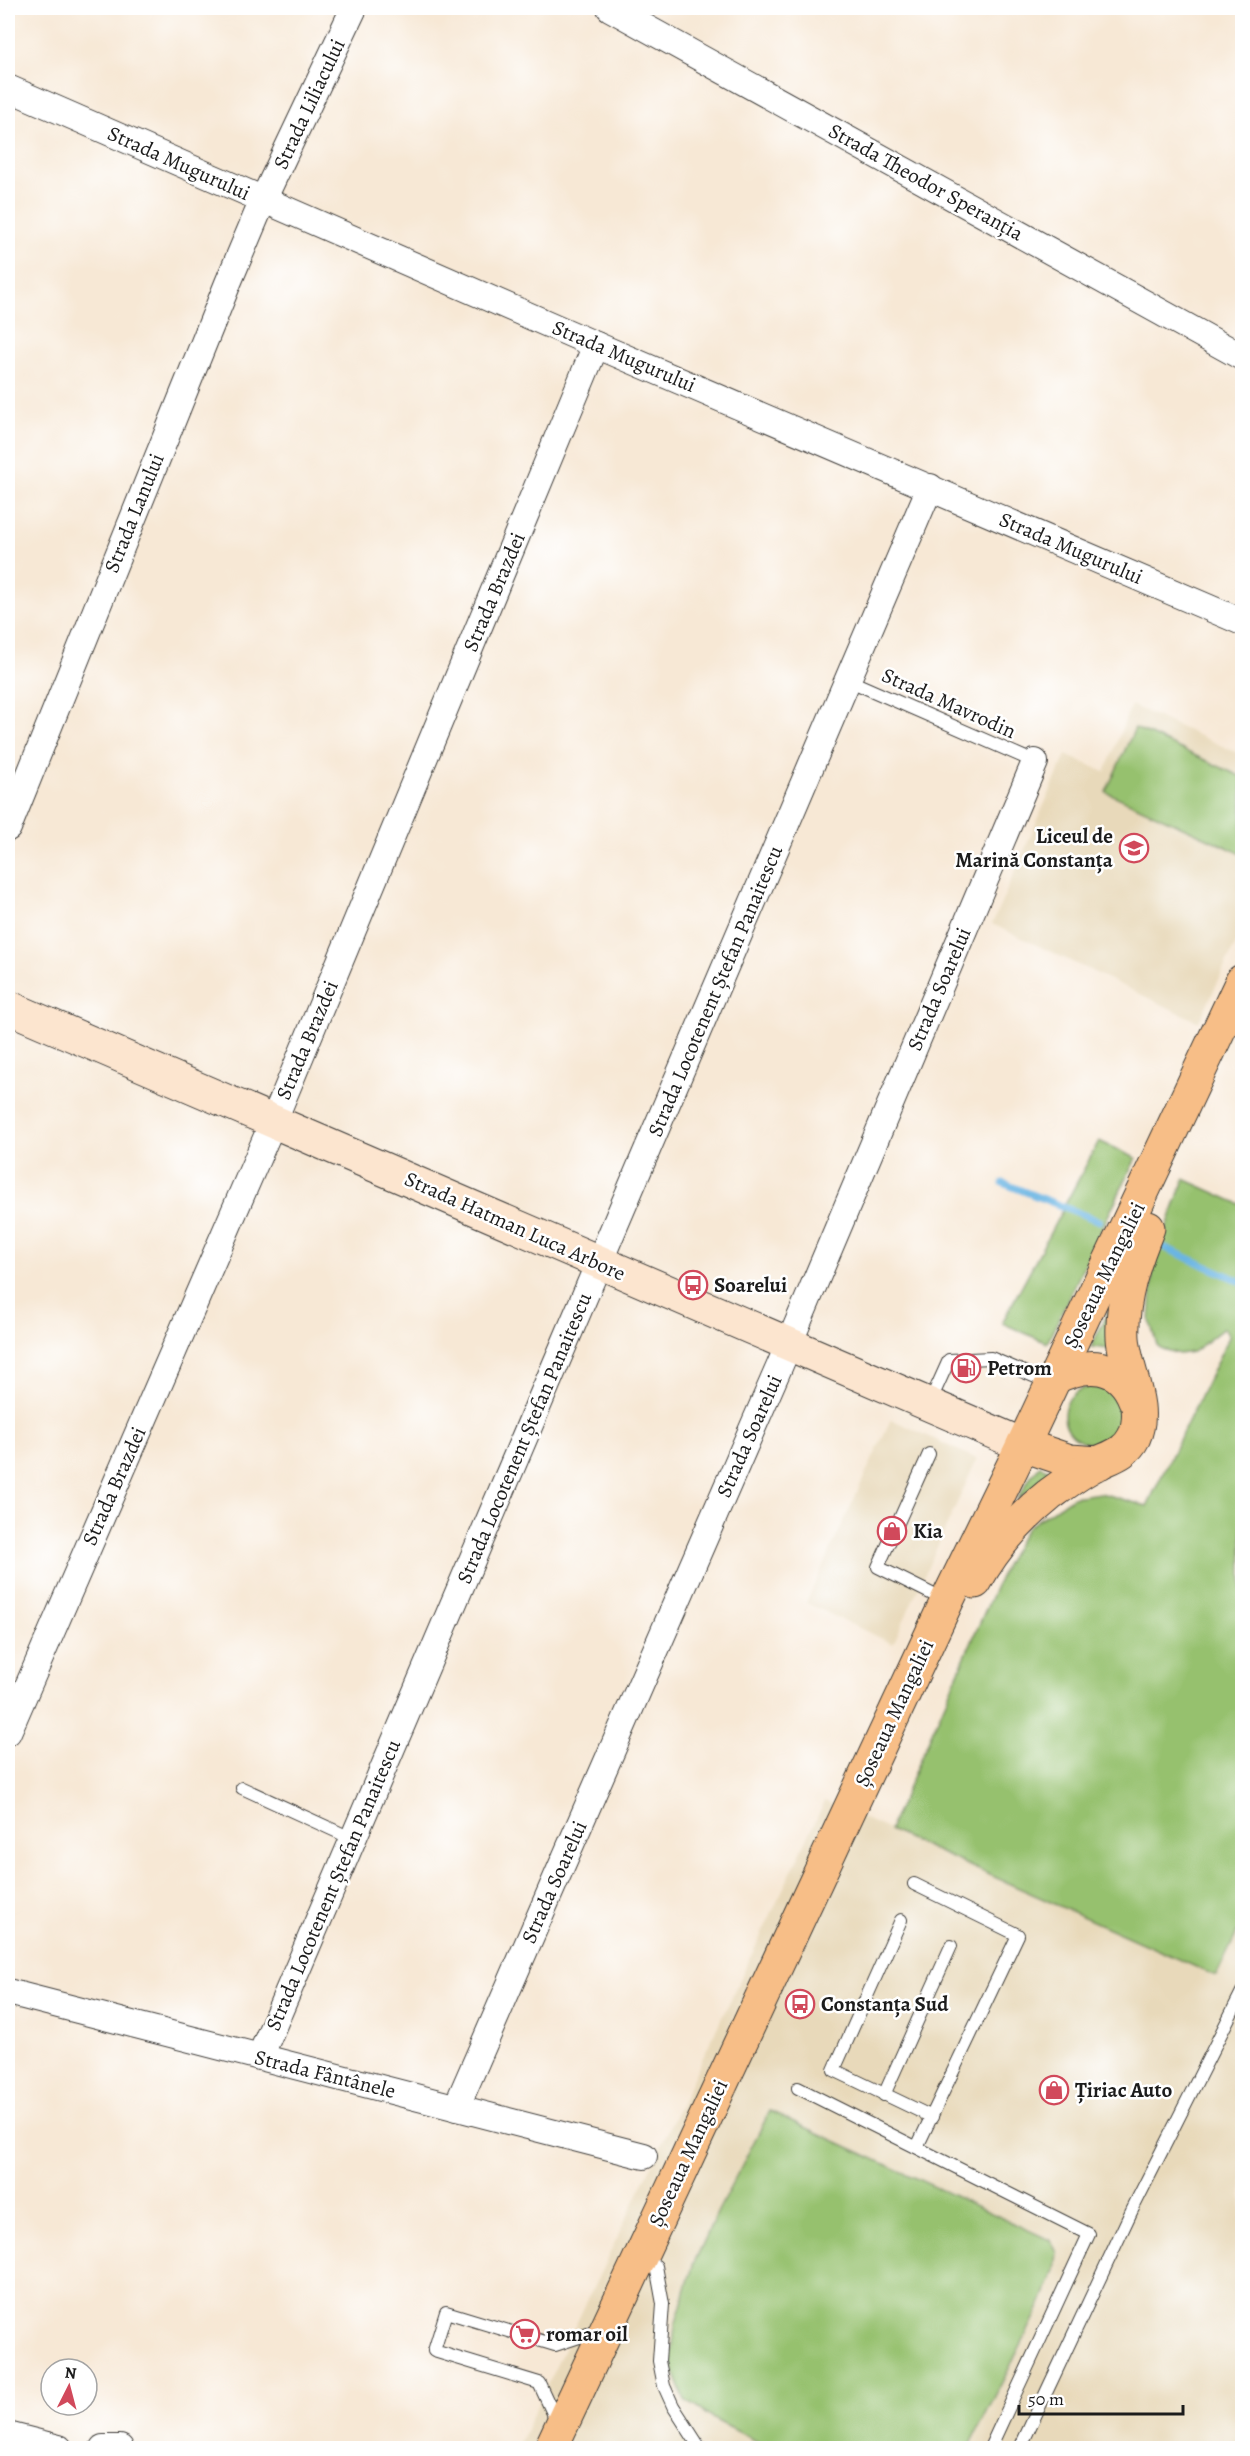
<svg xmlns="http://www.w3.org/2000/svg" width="1250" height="2456" viewBox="0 0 1250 2456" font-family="Alegreya,serif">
<rect width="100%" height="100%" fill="#fff"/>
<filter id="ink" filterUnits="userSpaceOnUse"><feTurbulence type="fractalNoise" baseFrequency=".0167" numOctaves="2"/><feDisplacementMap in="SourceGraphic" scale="12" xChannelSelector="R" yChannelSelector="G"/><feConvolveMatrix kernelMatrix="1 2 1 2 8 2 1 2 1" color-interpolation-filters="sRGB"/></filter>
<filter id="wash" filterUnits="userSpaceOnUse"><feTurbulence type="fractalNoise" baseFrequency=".008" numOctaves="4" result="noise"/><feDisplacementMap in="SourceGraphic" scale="24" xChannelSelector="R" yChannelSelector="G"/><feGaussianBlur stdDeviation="1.35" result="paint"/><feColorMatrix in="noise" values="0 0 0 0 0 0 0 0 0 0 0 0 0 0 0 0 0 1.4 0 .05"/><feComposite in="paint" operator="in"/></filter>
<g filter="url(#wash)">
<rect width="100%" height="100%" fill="#f7e8d5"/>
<!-- built -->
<g fill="#e8d9ba">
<polygon points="1131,705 1242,755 1242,930 1199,1022 992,924 1066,755 1105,772"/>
<polygon points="891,1419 977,1459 893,1644 806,1603"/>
<polygon points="825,1801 1215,1976 1239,1929 1242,1930 1242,2448 517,2448"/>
</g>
<!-- green -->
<g fill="#96c16e" stroke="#596e45" stroke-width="1.5">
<polygon points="1135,728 1242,777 1242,854 1106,792"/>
<polygon points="1099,1141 1136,1158 1047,1343 1002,1323"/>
<polygon points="1184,1179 1242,1205 1242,1930 1239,1929 1216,1976 889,1830 1006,1563 1027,1527 1073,1497 1100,1493 1147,1506 1229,1337 1224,1328 1193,1352 1179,1354 1162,1349 1157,1345 1150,1321 1153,1266"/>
<polygon points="1118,1292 1117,1350 1091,1347"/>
<circle cx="1092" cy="1415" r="28"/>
<polygon points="1040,1466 1054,1472 1017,1500 1031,1476"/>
<polygon points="770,2111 1050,2240 1057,2252 1055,2270 1041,2305 969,2448 770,2448 715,2420 685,2400 671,2364 675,2326 693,2265 718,2211"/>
</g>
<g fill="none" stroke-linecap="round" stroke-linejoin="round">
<!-- stream -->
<g stroke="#6ab5e3" stroke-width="7">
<polyline points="1003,1183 1099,1221"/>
<polyline points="1161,1246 1242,1282"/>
</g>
</g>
</g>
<g filter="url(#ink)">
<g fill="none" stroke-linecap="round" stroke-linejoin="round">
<!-- lane casing -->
<g stroke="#3d3b38" stroke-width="14">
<g id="lane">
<polyline points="848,680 1035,762"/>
<polyline points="930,1402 949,1360 991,1358 1050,1383"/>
<polyline points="929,1454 878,1567 946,1601"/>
<polyline points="242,1788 353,1839"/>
<polyline points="914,1884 1018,1935 917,2147"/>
<polyline points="901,1920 834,2070 932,2117"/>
<polyline points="798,2088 1089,2234 990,2448"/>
<polyline points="884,2095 951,1946"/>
<polyline points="656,2266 663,2304 659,2361 664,2386 673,2406 700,2448"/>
<polyline points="557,2422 539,2383 434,2351 446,2312 555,2345 600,2330"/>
<polyline points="1020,2448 1132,2210 1242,1992"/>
</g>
</g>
<!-- street casing -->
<g stroke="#3d3b38" stroke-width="28">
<g id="street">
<polyline points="610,8 1242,357"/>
<polyline points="8,88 596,345 1242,622"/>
<polyline points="8,828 228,283 263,200 354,8"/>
<polyline points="8,1732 274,1120 596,345"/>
<polyline points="8,1992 644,2156"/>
<polyline points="260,2057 930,487"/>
<polyline points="456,2108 780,1365 1035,762"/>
<polyline points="8,2435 59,2448"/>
<polyline points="103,2448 120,2448"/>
</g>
</g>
<!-- secondary casing -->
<g stroke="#3d3b38" stroke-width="35">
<polyline id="secondary" points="8,1007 1023,1445"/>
</g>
<!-- primary casing -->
<g stroke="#3d3b38" stroke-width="35">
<g id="primary">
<path d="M1054,1378C1086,1362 1120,1361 1135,1400"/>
<polyline points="1023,1445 1070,1461 1099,1463"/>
<path d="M975,1582C993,1549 1019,1519 1049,1495C1064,1484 1081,1471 1098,1463C1113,1456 1126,1453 1134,1437C1148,1406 1125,1370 1123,1338C1121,1300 1134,1262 1148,1228"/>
<polyline points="551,2448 947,1601 1023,1445 1242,981"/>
</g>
</g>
<!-- lane -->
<use href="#lane" stroke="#fff" stroke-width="12"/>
<!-- street -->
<use href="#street" stroke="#fff" stroke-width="26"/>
<!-- secondary -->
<use href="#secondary" stroke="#fce5cf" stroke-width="33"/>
<!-- primary -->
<use href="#primary" stroke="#f7be87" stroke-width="33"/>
</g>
</g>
<!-- icons -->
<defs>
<g id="school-ring" transform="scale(1.5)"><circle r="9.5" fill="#fff" stroke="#d1495b" stroke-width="1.5"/><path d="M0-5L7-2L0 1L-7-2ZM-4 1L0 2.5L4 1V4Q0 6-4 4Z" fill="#d1495b"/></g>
<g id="bus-ring" transform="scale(1.5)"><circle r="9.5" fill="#fff" stroke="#d1495b" stroke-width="1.5"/><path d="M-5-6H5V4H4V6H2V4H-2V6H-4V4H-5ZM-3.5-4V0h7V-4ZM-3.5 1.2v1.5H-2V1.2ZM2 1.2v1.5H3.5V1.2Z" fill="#d1495b"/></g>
<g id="fuel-ring" transform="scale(1.5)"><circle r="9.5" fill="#fff" stroke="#d1495b" stroke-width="1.5"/><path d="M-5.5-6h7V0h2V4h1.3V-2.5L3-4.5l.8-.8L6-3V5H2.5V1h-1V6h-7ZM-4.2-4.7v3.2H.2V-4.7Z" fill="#d1495b"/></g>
<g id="shop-ring" transform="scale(1.5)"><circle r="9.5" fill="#fff" stroke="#d1495b" stroke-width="1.5"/><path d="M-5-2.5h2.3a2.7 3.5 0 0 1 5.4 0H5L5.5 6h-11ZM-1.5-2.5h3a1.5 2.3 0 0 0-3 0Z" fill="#d1495b"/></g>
<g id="supermarket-ring" transform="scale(1.5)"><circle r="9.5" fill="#fff" stroke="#d1495b" stroke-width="1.5"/><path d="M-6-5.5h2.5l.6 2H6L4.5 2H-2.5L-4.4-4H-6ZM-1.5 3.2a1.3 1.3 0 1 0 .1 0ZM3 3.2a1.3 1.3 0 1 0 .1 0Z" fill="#d1495b"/></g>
</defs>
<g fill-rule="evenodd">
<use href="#school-ring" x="1134" y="848"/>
<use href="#bus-ring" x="693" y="1285"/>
<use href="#fuel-ring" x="966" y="1368"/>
<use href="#shop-ring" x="892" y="1531"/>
<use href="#bus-ring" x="800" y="2004"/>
<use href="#shop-ring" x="1054" y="2090"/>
<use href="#supermarket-ring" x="525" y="2334"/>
</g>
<g text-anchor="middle" stroke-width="5" stroke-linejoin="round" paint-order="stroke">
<!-- street labels -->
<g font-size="21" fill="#1c1c1c" stroke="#fff">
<text transform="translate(309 104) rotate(-65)" y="7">Strada Liliacului</text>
<text transform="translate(179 163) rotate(24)" y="7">Strada Mugurului</text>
<text transform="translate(926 182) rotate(29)" y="7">Strada Theodor Speranția</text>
<text transform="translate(624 356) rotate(23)" y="7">Strada Mugurului</text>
<text transform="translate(134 513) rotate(-68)" y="7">Strada Lanului</text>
<text transform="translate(1071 548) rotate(23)" y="7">Strada Mugurului</text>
<text transform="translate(494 592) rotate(-67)" y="7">Strada Brazdei</text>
<text transform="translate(949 703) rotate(24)" y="7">Strada Mavrodin</text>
<text transform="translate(939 989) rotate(-67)" y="7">Strada Soarelui</text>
<text transform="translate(715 991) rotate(-67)" y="7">Strada Locotenent Ștefan Panaitescu</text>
<text transform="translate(307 1040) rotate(-67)" y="7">Strada Brazdei</text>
<text transform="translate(515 1226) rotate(24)" y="7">Strada Hatman Luca Arbore</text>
<text transform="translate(1104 1275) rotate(-64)" y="7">Șoseaua Mangaliei</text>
<text transform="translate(749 1436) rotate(-66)" y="7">Strada Soarelui</text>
<text transform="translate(524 1438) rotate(-67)" y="7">Strada Locotenent Ștefan Panaitescu</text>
<text transform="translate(114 1486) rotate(-66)" y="7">Strada Brazdei</text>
<text transform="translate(894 1713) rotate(-65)" y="7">Șoseaua Mangaliei</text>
<text transform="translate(554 1882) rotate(-66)" y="7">Strada Soarelui</text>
<text transform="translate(333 1885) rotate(-67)" y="7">Strada Locotenent Ștefan Panaitescu</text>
<text transform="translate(325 2074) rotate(14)" y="7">Strada Fântânele</text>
<text transform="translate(688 2153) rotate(-65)" y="7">Șoseaua Mangaliei</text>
</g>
<!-- poi labels -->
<g font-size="21" font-weight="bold" fill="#1c1c1c" stroke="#fff" text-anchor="start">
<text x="1113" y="843" text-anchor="end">Liceul de<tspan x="1113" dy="24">Marină Constanța</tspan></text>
<text x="714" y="1292">Soarelui</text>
<text x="987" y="1375">Petrom</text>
<text x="913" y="1538">Kia</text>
<text x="821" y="2011">Constanța Sud</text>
<text x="1075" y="2097">Țiriac Auto</text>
<text x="546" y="2341">romar oil</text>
</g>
</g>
<!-- margin -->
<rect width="1250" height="2456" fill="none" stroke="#fff" stroke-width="30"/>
<!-- north arrow -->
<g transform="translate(69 2387) rotate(6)"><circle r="28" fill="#ffffff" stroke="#a4a4a4" stroke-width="1.5"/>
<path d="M0-4.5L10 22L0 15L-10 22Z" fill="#d1495b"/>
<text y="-9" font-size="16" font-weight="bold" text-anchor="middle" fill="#1c1c1c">N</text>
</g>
<!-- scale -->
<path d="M1019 2405v9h164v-9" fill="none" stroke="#1c1c1c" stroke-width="3"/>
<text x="1028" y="2405" font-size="18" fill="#1c1c1c" stroke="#ffffff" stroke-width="4.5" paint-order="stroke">50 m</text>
</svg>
